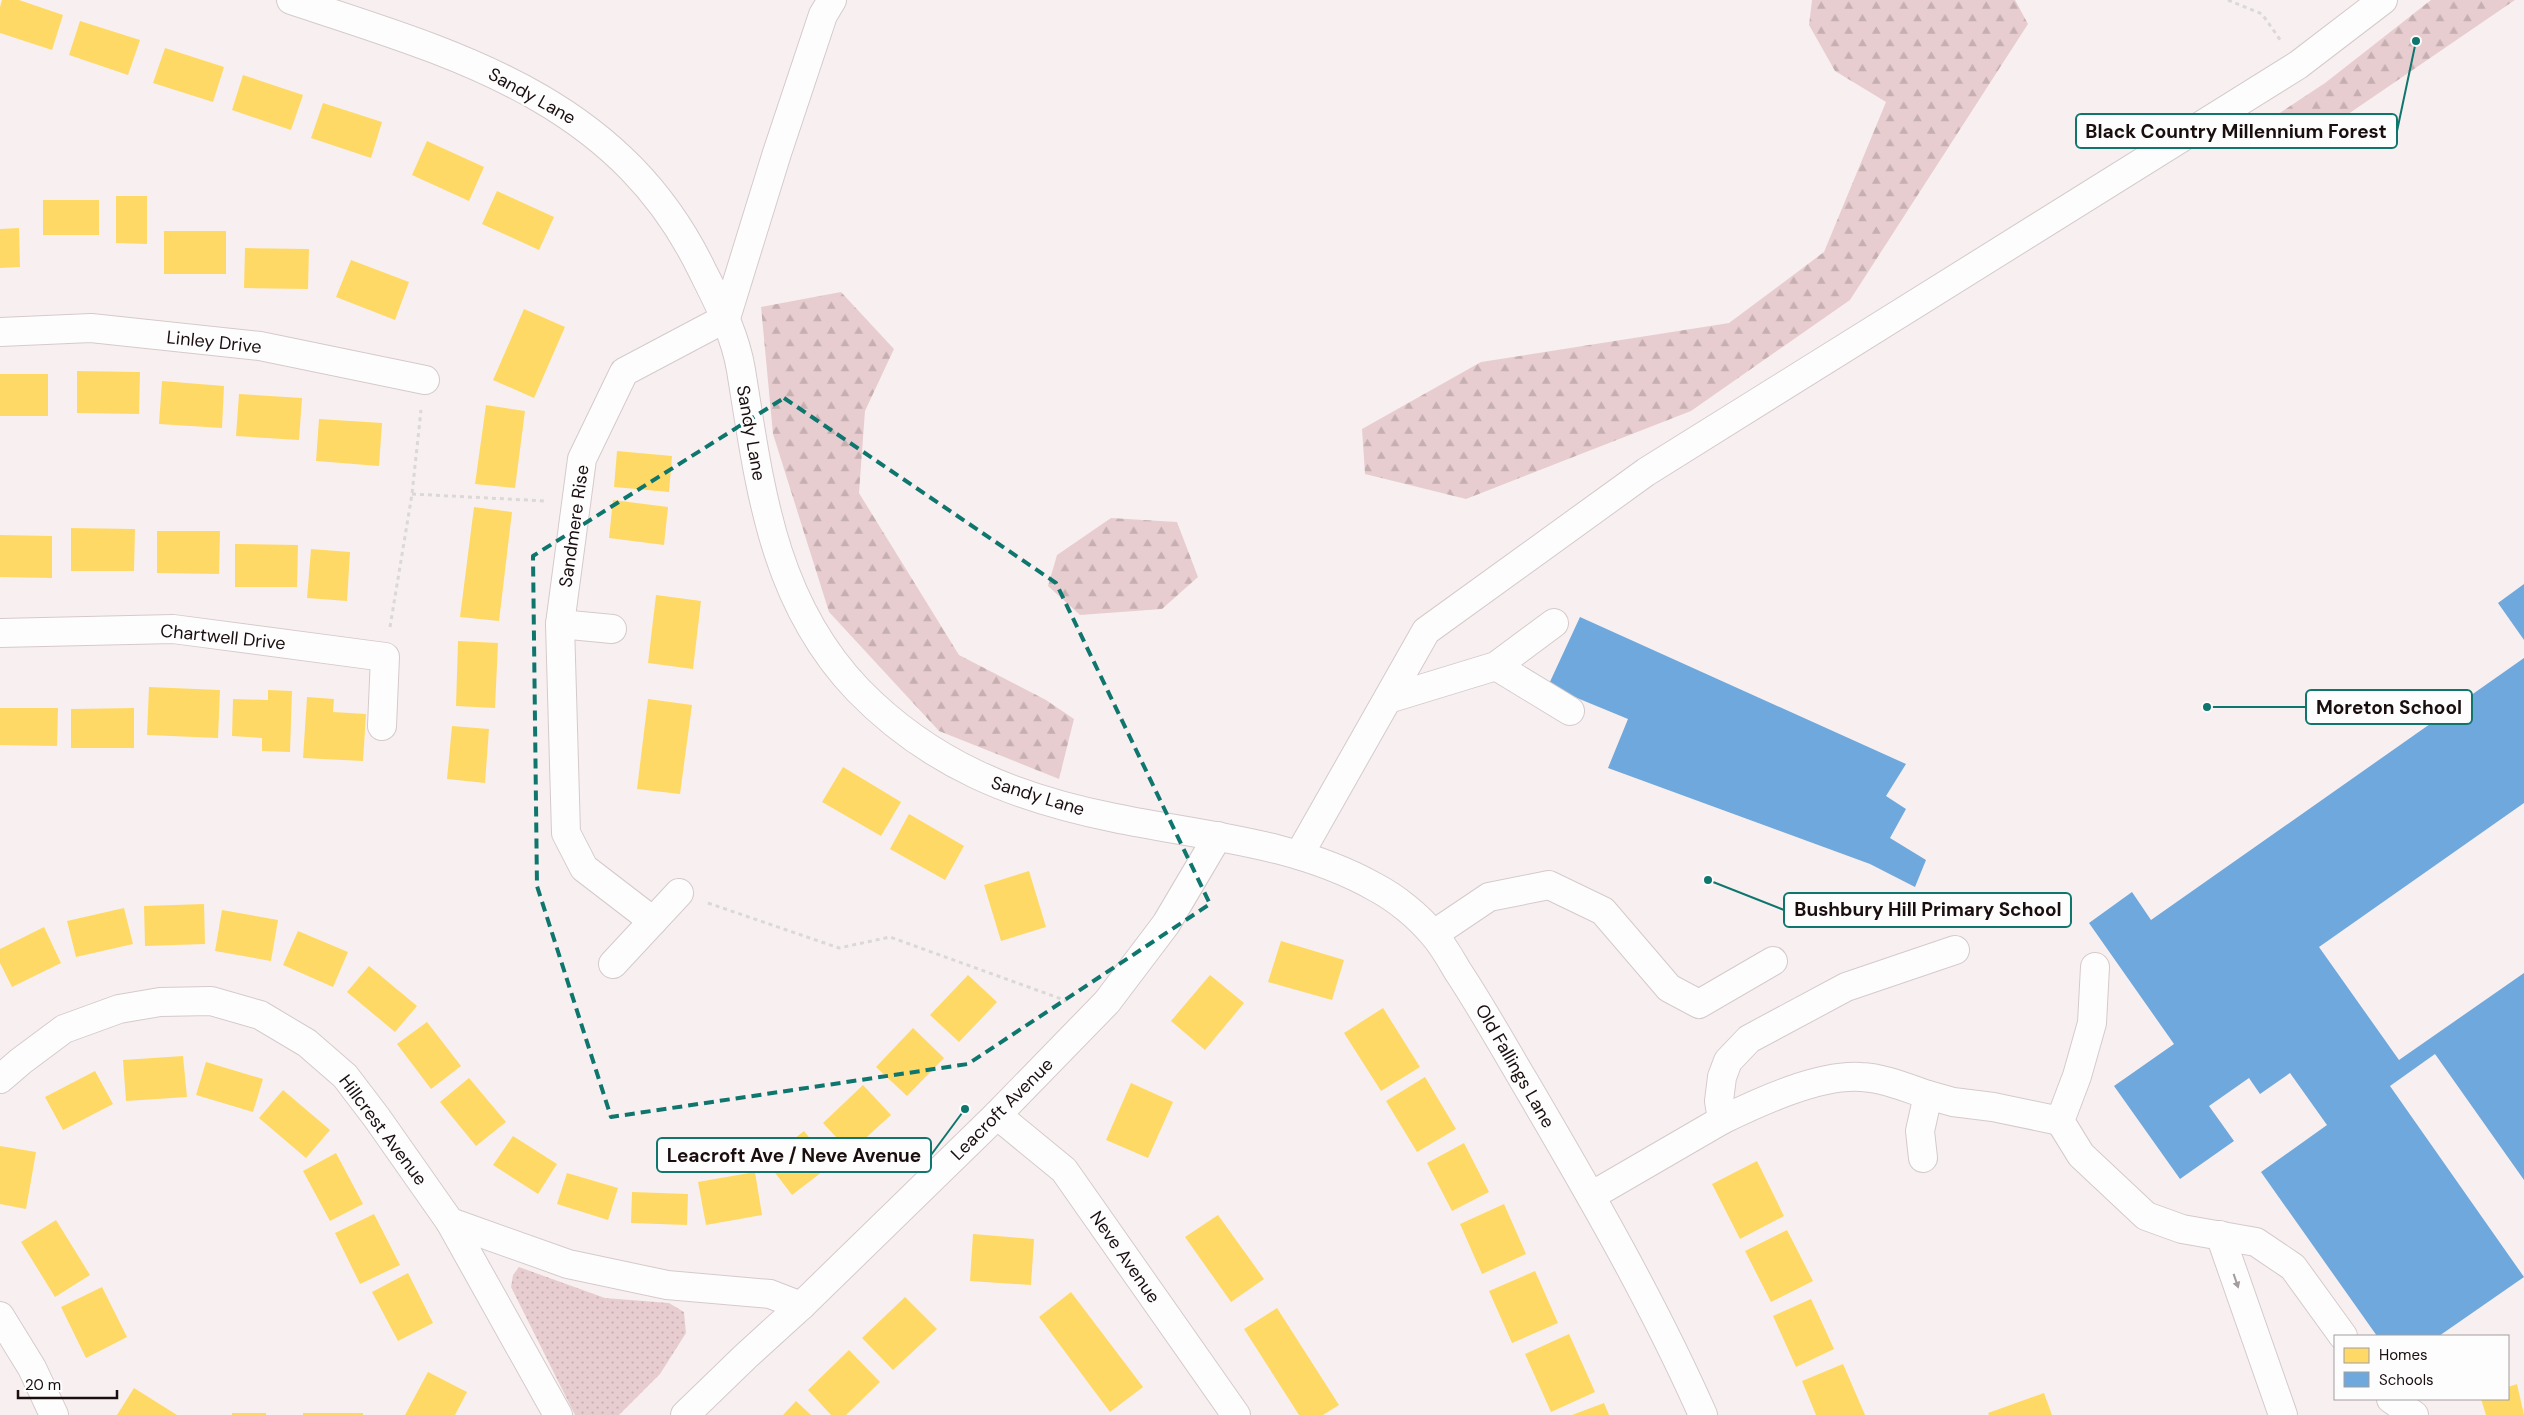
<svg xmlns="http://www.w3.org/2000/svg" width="2524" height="1415" viewBox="0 0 2524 1415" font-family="'DM Sans',sans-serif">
<defs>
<pattern id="grass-dots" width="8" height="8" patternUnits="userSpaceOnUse" patternTransform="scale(1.25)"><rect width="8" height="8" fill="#e8cdd0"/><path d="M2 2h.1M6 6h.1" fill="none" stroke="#c6afb1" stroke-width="1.8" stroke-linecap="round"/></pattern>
<pattern id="forest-firs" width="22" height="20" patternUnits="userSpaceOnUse" patternTransform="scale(1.25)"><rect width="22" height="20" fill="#e8cdd0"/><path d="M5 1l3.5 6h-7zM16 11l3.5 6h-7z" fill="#c6afb1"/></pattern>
</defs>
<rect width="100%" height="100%" fill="#f8f0f0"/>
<!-- grass -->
<polygon fill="url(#grass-dots)" points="519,1267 605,1298 669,1303 684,1312 686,1333 660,1374 619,1415 575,1415 511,1287 513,1275"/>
<!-- forest -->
<g fill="url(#forest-firs)">
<polygon points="1812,0 2015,0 2028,24 1850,300 1691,411 1466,499 1365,474 1362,429 1481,362 1729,323 1824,252 1886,102 1835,71 1809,25"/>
<polygon points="2431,0 2515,0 2338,121 2257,128 2325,83"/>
<polygon points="841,292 894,349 865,411 859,493 959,655 1046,700 1074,719 1059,779 939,731 829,612 773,434 761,307"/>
<polygon points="1111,518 1177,522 1198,577 1162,609 1080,615 1048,586 1057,555"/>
</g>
<!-- homes -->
<g fill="#ffd966">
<polygon points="2,0 19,0 63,15 52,50 0,33 0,7"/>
<polygon points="80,21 140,40 128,75 69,55"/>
<polygon points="165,48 224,67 213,102 153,83"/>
<polygon points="243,75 303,95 291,130 232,110"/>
<polygon points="323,103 382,122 371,158 311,138"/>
<polygon points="427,141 484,167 469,201 412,175"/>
<polygon points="497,191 554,217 539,250 482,224"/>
<polygon points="116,196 147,196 147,244 116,243"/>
<rect x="43" y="200" width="56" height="35"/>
<polygon points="19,228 20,267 0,268 0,229"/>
<rect x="164" y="231" width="62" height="43"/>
<polygon points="245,248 309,249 308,289 244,288"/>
<polygon points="351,260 409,282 395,320 336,297"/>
<polygon points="524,309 565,327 534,398 493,380"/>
<polygon points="77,371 140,372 139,414 77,413"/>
<rect x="0" y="374" width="48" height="42"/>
<polygon points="162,381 224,386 222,428 159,424"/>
<polygon points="239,394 302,398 299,440 236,436"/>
<polygon points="486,405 525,411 515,488 475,484"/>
<polygon points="319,419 382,423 379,466 316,461"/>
<polygon points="617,451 672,456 669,492 614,487"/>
<polygon points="613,500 668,507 664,545 609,538"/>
<polygon points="474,507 512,512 499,621 460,617"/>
<polygon points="71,528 135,529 134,571 71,571"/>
<polygon points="157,531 220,531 219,574 157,573"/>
<polygon points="0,535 52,536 52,578 0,577"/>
<polygon points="235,544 298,545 297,587 235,587"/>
<polygon points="311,549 350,552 347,601 307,598"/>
<polygon points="656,595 701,601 693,669 648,663"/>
<polygon points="458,641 498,643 495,708 456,706"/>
<polygon points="149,687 220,690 218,738 147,735"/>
<polygon points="268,690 292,691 290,752 262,751 262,738 232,736 233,699 268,700"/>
<polygon points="307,697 334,699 333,712 366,714 363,761 303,758"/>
<polygon points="648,699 692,705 680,794 637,789"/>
<polygon points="0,708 58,708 57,746 0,745"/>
<polygon points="134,708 134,748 71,748 71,709"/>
<polygon points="452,726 489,729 485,783 447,779"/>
<polygon points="843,767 901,802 881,836 822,802"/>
<polygon points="909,814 964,846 945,880 890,849"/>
<polygon points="1029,871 1046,927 1001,941 984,885"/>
<polygon points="204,904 205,944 145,946 144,906"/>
<polygon points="124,908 133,944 76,957 67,921"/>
<polygon points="222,910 278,920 271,961 215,951"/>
<polygon points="44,927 61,963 12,987 0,963 0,949"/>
<polygon points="298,931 348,952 333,987 283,965"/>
<polygon points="1281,941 1344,960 1332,1000 1268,982"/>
<polygon points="369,966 417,1006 395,1032 347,992"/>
<polygon points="968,975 997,1002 959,1042 930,1015"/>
<polygon points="1210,975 1244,1003 1205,1050 1171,1021"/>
<polygon points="1383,1008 1420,1067 1381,1091 1344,1033"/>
<polygon points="427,1022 461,1066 431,1089 397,1044"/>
<polygon points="913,1028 944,1058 907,1096 876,1067"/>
<polygon points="183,1056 187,1097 126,1101 123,1060"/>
<polygon points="206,1062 263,1079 253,1112 196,1095"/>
<polygon points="95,1071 113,1104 63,1130 45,1097"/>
<polygon points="1425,1077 1456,1129 1417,1152 1386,1101"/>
<polygon points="469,1078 506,1122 476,1146 440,1102"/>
<polygon points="1131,1083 1173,1102 1148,1158 1106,1140"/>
<polygon points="863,1085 891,1115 850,1152 823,1123"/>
<polygon points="283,1090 330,1130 306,1158 259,1118"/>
<polygon points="804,1131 831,1165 792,1195 766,1161"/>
<polygon points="513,1136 557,1164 538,1194 493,1165"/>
<polygon points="1464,1143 1489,1192 1452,1211 1427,1163"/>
<polygon points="0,1146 36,1152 26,1209 0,1204"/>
<polygon points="336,1153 363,1204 330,1221 303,1171"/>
<polygon points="1757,1161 1784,1216 1740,1239 1712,1184"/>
<polygon points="755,1172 762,1215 706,1225 698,1182"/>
<polygon points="567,1173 618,1188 608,1220 557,1204"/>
<polygon points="632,1192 688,1194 687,1225 631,1223"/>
<polygon points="1504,1204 1526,1254 1482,1274 1460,1224"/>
<polygon points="374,1214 400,1265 360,1284 335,1233"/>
<polygon points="1218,1215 1264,1279 1231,1302 1185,1237"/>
<polygon points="56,1220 90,1275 55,1297 21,1242"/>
<polygon points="1787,1230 1813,1281 1771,1302 1745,1251"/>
<polygon points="973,1234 1034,1239 1031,1285 970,1281"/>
<polygon points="1535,1271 1558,1323 1512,1343 1489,1291"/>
<polygon points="408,1273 433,1323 398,1341 372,1292"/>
<polygon points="102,1287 127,1337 86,1358 61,1307"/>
<polygon points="1071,1292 1143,1387 1110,1412 1039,1317"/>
<polygon points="905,1297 937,1329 893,1370 862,1338"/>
<polygon points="1811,1299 1834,1349 1796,1367 1773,1316"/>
<polygon points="1277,1308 1339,1405 1323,1415 1299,1415 1244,1329"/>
<polygon points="1569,1334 1595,1392 1551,1412 1525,1354"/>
<polygon points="849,1350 880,1382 846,1415 831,1415 808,1390"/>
<polygon points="1843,1364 1865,1415 1816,1415 1802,1381"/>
<polygon points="428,1372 467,1392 455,1415 405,1415"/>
<polygon points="2517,1384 2524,1415 2486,1415 2481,1399 2508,1399 2508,1387"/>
<polygon points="134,1388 177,1415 117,1415"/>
<polygon points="2044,1393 2052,1415 1989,1415 1988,1413"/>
<polygon points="796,1401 811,1415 783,1415"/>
<polygon points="1604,1403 1609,1415 1572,1415"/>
<rect x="232" y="1413" width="34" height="2"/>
<rect x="303" y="1413" width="60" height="2"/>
</g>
<!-- schools -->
<g fill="#6fa8dc">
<polygon points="2524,584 2524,640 2498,603"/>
<polygon points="1580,617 1906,764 1886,796 1906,809 1890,838 1926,860 1915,887 1870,864 1608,768 1628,719 1548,686"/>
<polygon points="2524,658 2524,803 2319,947 2399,1060 2524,973 2524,1180 2435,1054 2390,1086 2524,1277 2439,1336 2377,1336 2261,1172 2327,1125 2290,1073 2260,1094 2249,1078 2209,1106 2234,1141 2180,1179 2114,1086 2174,1044 2089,923 2132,892 2151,920"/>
</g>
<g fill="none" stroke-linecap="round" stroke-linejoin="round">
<!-- minor casing -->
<g stroke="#d5cacb" stroke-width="30">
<g id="minor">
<path d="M291,0C458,55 619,99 702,270C718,302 735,334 741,370C760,487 772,600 858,690C930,764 1015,798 1115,818C1202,836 1295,842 1375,887C1396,898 1418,916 1433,934C1443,945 1450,958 1457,970C1481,1006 1502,1044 1524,1081C1588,1190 1652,1300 1703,1415"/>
<polyline points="0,332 91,328 260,346 425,380"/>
<polyline points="560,624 612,629"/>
<polyline points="0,633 173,629 385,657 382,726"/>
<polyline points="1496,666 1570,711"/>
<polyline points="1388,699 1496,666 1554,623"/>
<polyline points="1299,855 1426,631 1646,472 2298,65 2383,0"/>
<polyline points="653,921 584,868 566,833 560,624 582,459 624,372 726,318 777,153 823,15 832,0"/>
<polyline points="1434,934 1489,897 1549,885 1603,911 1669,988 1699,1004 1773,961"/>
<polyline points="613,964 679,893"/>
<polyline points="2095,967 2092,1023 2077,1076 2060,1121 2081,1155 2146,1216 2182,1229 2256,1242 2293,1267 2343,1336"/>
<polyline points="0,1079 21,1061 64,1029 119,1009 160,1002 211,1001 260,1015 307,1043 345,1076 377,1118 450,1222 558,1415"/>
<polyline points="997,1115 1064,1170 1236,1415"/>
<path d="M1722,1120C1759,1102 1819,1074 1861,1077C1884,1078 1907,1088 1928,1095"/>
<polyline points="1923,1158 1920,1131 1928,1095 1953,1102 1993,1107 2060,1121"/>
<polyline points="1591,1196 1722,1120 1719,1101 1722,1077 1728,1061 1749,1039 1846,987 1955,950"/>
<polyline points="450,1222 568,1264 667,1285 770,1294 801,1306"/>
<polyline points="2220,1235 2283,1415"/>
<polyline points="0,1316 32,1368 54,1415"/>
<polyline points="2391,1399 2414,1415"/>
<polyline points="685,1415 746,1356 801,1306 997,1115 1107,1002 1166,924 1218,836"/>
</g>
</g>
<!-- path -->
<g stroke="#dbd8d8" stroke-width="3" stroke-dasharray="4 4" stroke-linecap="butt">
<polyline points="2228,0 2262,14 2281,41"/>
<polyline points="412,494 546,501"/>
<polyline points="390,627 412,494 421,410"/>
<polyline points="708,903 839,948 890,937 1067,1001"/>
</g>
<!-- minor -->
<use href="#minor" stroke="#fefdfd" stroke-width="28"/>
</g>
<!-- one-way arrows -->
<defs><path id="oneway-solid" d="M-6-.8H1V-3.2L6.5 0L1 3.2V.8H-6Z" transform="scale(1.25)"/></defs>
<use fill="#a39d9e" href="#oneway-solid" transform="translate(2236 1281) rotate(71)"/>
<!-- marked area -->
<path fill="none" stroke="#0f766e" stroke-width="4" stroke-dasharray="10 6" stroke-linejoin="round" d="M784,398L1056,583L1210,904L968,1064L611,1117L537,886L533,556Z"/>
<g text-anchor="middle" stroke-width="5" stroke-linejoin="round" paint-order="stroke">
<!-- street labels -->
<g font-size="18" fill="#1a0e0f" stroke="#fdfdfd">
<text transform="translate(532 96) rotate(29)" y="6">Sandy Lane</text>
<text transform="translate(214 342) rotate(6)" y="6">Linley Drive</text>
<text transform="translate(751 433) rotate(80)" y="6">Sandy Lane</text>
<text transform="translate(574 526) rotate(-82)" y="6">Sandmere Rise</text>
<text transform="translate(223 637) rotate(6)" y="6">Chartwell Drive</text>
<text transform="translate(1038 796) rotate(17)" y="6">Sandy Lane</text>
<text transform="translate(1515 1066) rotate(60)" y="6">Old Fallings Lane</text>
<text transform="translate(1002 1109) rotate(-45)" y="6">Leacroft Avenue</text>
<text transform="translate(383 1130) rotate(53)" y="6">Hillcrest Avenue</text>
<text transform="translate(1125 1257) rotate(55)" y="6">Neve Avenue</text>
</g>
</g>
<!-- callouts -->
<path fill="none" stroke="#0f766e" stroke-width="2" d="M2416 41L2397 131M2207 707L2306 707M1708 880L1784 910M965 1109L931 1155"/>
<g fill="#0f766e" stroke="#fdfdfd" stroke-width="2">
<circle cx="2416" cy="41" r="5"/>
<circle cx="2207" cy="707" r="5"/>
<circle cx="1708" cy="880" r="5"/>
<circle cx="965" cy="1109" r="5"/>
</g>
<g fill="#fdfdfd" stroke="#0f766e" stroke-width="2">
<rect x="2076" y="114" width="321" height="34" rx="5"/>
<rect x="2306" y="690" width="166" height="34" rx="5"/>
<rect x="1784" y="893" width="287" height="34" rx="5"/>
<rect x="657" y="1138" width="274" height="34" rx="5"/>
</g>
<g font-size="19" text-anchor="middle" font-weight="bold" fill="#1a0e0f">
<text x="2236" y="138">Black Country Millennium Forest</text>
<text x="2389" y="714">Moreton School</text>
<text x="1928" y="916">Bushbury Hill Primary School</text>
<text x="794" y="1162">Leacroft Ave / Neve Avenue</text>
</g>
<!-- legend -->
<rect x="2334" y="1335" width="175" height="65" fill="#fdfdfd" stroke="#a29d9e"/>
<rect x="2344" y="1348" width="25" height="15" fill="#ffd966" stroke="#a29d9e"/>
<text x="2379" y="1360" font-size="15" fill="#1a0e0f">Homes</text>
<rect x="2344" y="1372" width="25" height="15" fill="#6fa8dc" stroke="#a29d9e"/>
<text x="2379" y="1385" font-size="15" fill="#1a0e0f">Schools</text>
<!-- scale -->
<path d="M18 1390v8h99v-8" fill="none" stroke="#1a0e0f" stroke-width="2.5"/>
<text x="25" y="1390" font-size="15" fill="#1a0e0f" stroke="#fdfdfd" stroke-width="4" paint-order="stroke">20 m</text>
</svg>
